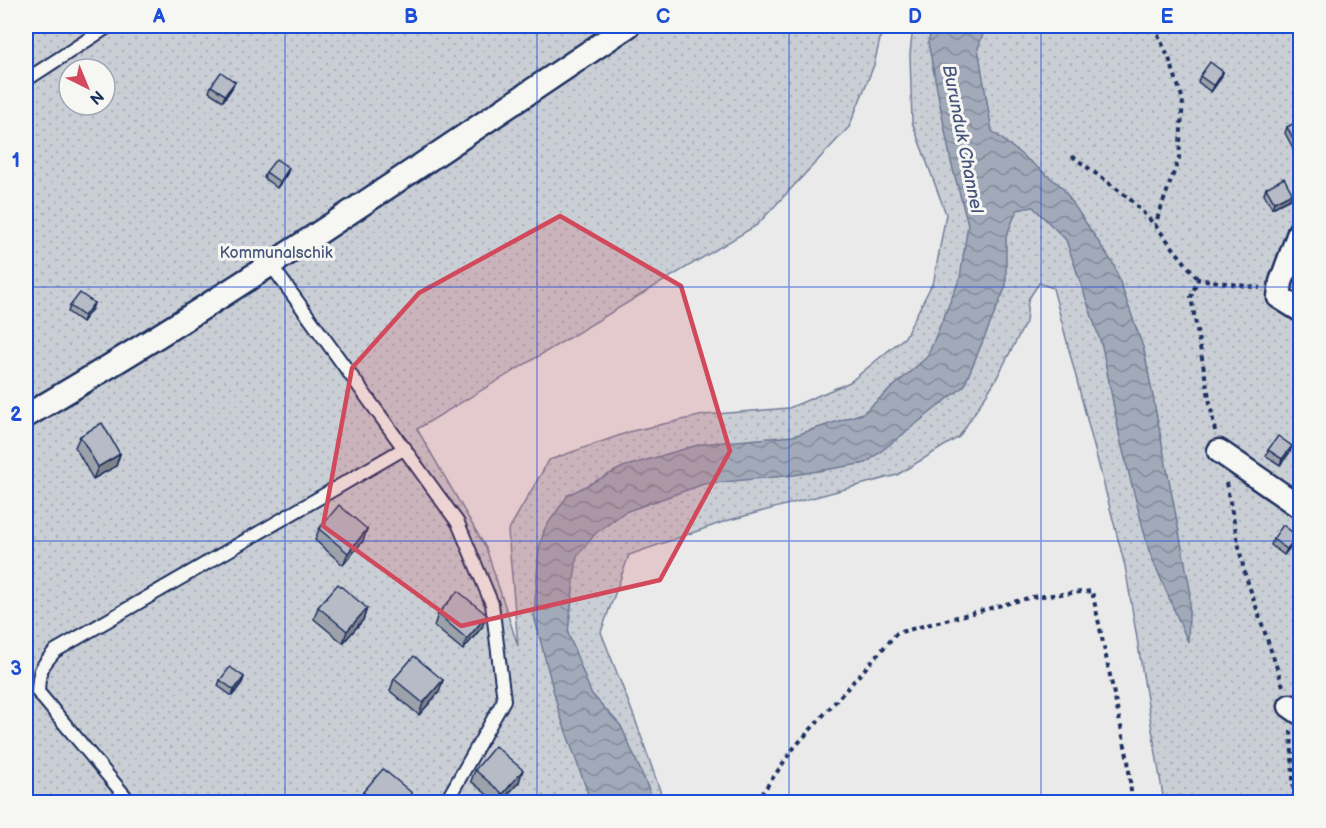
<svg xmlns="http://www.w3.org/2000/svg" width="1326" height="828" viewBox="0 0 1326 828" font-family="'Balsamiq Sans',sans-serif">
<defs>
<pattern id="green-dots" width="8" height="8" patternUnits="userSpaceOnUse" patternTransform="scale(1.5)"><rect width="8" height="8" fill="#caced5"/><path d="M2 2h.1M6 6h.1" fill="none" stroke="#adb1b9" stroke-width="1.8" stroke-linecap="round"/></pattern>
<pattern id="water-waves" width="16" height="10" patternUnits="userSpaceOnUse" patternTransform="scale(1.5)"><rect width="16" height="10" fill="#a2aaba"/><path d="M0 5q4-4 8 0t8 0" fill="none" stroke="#838b9a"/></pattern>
</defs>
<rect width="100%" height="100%" fill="#e9eae9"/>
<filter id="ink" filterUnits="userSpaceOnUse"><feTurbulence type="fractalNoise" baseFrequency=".0167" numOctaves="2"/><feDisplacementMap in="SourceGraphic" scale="12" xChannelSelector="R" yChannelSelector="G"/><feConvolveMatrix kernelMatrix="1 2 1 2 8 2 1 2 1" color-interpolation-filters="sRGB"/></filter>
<g filter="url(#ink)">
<!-- green -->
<path fill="url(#green-dots)" stroke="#727e9a" stroke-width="1.5" fill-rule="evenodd" d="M26,26H883L874,65L849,127L757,225L417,429L486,548L518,646L508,531L549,460L632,431L704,415L789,408L850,382L905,337L934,280L946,214L912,122L910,54L913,26H1300V802H1164L1125,566L1053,288L1039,283L1028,300L1026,322L995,381L959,437L897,475L726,521L629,555L601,632L635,719L664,802H26ZM69,69H105V105H69Z"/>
<!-- water -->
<polygon fill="url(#water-waves)" stroke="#6c7995" stroke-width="1.5" points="933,26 986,26 978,48 992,131 1062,187 1114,265 1144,350 1190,589 1188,642 1149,551 1121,443 1102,346 1066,240 1033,207 1017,210 1006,237 1006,286 964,386 866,463 794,475 704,484 625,512 596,533 577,556 568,633 591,693 621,726 649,790 651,802 591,802 559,712 534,616 539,548 545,528 568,495 623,467 701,444 793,436 863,413 927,357 960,278 968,224 951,162 928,42"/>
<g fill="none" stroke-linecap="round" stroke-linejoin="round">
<!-- lane casing -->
<g stroke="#1b2f5e" stroke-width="16">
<g id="lane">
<polyline points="26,80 109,26"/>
<polyline points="271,265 458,523 492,604 504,700 446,802"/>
<path d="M130,802L38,692C39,670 40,668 55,651L405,448"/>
</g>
</g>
<!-- street casing -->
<g stroke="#1b2f5e" stroke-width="27">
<g id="street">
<polyline points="1300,230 1281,282 1279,297 1300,310"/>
<path d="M26,416C232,296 429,159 628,26"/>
<polyline points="1219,451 1300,507"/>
<polyline points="1290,706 1300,713"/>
</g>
</g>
<!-- path -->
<g stroke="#1b2f5e" stroke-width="4" stroke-dasharray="4.5 4.5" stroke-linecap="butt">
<polyline points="1154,26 1170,61 1183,100 1179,158 1155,225"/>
<polyline points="1072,156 1129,198 1155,225 1198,279"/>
<polyline points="1215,431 1191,297 1198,279 1260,288"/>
<polyline points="1226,483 1244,571 1283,686"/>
<polyline points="1291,731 1294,802"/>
<polyline points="756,802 793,749 897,633 1032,597 1092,591 1128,760 1132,802"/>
</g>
<!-- lane -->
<use href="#lane" stroke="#f6f6f2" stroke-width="12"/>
<!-- street -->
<use href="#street" stroke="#f6f6f2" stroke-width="22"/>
</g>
<!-- wall -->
<g fill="#9da1aa" stroke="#1b2f5e" stroke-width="1.5">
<polygon points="1223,72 1221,78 1211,92 1198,82 1200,76"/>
<polygon points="235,82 232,88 223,101 209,92 211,86"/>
<polygon points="1300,120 1300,144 1293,148 1285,133 1287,127"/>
<polygon points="289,168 287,174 277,188 264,178 266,172"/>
<polygon points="1266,188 1292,193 1290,199 1272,208 1264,194"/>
<polygon points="94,303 92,309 82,322 68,312 70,306"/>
<polygon points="80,436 120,454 116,466 93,479 75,447"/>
<polygon points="1268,450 1290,452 1280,465 1266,456"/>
<polygon points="319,529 367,529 363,541 343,565 315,540"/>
<polygon points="1273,539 1294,542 1284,555 1271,545"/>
<polygon points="318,607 367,608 363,620 343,643 314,619"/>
<polygon points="438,614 482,627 463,650 434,626"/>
<polygon points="244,677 242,683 232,696 218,686 220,680"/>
<polygon points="394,679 443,680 439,692 419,715 390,691"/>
<polygon points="475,770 519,782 501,802 496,802 471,781"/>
<polygon points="363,792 412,793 408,802 360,802"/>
</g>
<!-- shaded-wall -->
<g fill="#7f838b" stroke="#1b2f5e" stroke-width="1.5">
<polygon points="1223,72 1221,78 1211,92 1214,86"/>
<polygon points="235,82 232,88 223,101 225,95"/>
<polygon points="1300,139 1300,144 1293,148 1295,142"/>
<polygon points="289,168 287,174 277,188 280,182"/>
<polygon points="1292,193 1290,199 1272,208 1274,202"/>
<polygon points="94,303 92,309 82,322 84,316"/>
<polygon points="1292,446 1290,452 1280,465 1282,459"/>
<polygon points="120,454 116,466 93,479 98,467"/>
<polygon points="367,529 363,541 343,565 348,553"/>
<polygon points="1297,536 1294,542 1284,555 1287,549"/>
<polygon points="367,608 363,620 343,643 347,631"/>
<polygon points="487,615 482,627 463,650 467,639"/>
<polygon points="244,677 242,683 232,696 234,690"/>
<polygon points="443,680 439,692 419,715 423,703"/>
<polygon points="523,770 519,782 501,802 500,802 503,794"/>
<polygon points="412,793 408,802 404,802"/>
</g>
<!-- building -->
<g fill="#b6bbc6" stroke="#1b2f5e" stroke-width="1.5">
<polygon points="1210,62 1223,72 1214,86 1200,76"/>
<polygon points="221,72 235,82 225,95 211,86"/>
<polygon points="1300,120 1300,139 1295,142 1287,127"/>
<polygon points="276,159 289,168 280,182 266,172"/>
<polygon points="1284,178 1292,193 1274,202 1266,188"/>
<polygon points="80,293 94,303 84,316 70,306"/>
<polygon points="102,423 120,454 98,467 80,436"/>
<polygon points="1278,436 1292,446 1282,459 1268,450"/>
<polygon points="339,505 367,529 348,553 319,529"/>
<polygon points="1283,525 1297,536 1287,549 1273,539"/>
<polygon points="338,584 367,608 347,631 318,607"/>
<polygon points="458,591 487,615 467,639 438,614"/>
<polygon points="414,656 443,680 423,703 394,679"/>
<polygon points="230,667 244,677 234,690 220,680"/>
<polygon points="495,746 523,770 503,794 475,770"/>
<polygon points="383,769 412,793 404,802 375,802 363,792"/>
</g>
</g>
<!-- marked area -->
<path fill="#d1495b" fill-opacity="0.2" stroke="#d1495b" stroke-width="4.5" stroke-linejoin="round" d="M560,216L681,286L730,451L660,580L461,626L323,526L352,368L419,293Z"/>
<!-- grid -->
<path fill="none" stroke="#1d4ed8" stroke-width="1.5" stroke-opacity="0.55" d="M285,26V802M537,26V802M789,26V802M1041,26V802M26,287H1300M26,541H1300"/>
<g text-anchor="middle" stroke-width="6" stroke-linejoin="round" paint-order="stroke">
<!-- park labels -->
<g font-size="16" fill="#47577c" stroke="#f6f6f2">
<text x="276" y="258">Kommunalschik</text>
</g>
<!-- water labels -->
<g font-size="18" font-style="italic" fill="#44547a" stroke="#f6f6f2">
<text transform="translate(963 139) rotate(79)" y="6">Burunduk Channel</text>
</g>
</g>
<!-- margin -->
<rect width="1326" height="828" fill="none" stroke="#f6f6f2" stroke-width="66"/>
<!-- north arrow -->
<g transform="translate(87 87) rotate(137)"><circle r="28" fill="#f6f6f2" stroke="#9ea6b7" stroke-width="1.5"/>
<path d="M0-4.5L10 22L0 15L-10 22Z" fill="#d1495b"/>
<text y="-9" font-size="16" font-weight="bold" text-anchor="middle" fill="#1b2f5e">N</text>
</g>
<rect x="33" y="33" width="1260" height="762" fill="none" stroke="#1d4ed8" stroke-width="2"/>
<g font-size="20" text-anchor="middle" font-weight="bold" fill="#1d4ed8">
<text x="159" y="23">A</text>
<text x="411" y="23">B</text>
<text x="663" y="23">C</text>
<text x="915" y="23">D</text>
<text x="1167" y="23">E</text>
<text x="16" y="167">1</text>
<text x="16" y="421">2</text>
<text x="16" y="675">3</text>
</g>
</svg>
